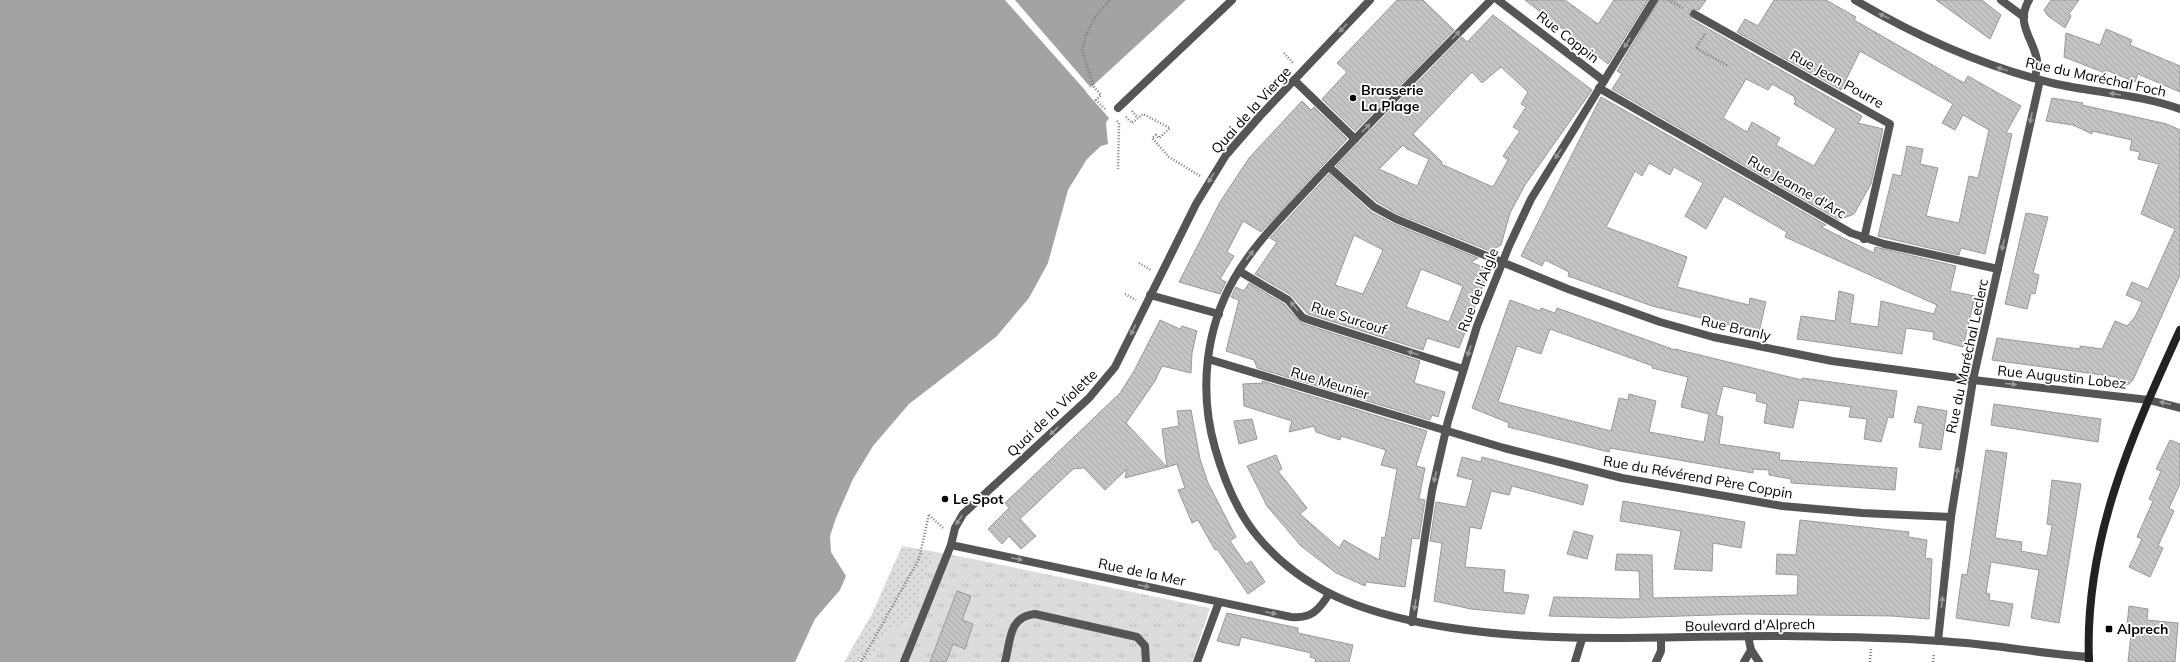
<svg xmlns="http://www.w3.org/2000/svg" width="2180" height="662" viewBox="0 0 2180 662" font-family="Mulish,sans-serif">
<defs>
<pattern id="grass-dots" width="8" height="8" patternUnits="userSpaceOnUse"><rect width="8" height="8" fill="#dcdcdc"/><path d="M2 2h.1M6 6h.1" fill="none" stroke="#bbb" stroke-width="1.8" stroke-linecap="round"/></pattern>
<pattern id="park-tufts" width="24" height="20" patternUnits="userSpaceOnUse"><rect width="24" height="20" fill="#dcdcdc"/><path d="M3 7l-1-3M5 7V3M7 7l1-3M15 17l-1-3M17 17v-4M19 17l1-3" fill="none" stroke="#bbb"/></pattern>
<pattern id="building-back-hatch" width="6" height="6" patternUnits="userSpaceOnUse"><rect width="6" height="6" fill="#c4c4c4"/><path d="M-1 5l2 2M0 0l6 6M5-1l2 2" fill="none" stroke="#a7a7a7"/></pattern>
</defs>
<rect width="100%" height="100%" fill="#fff"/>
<!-- grass -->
<polygon fill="url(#grass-dots)" points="902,546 936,552 909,623 887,630 869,662 844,662 872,614"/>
<!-- park -->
<polygon fill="url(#park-tufts)" points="936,552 973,559 1210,608 1192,662 869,662 887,630 909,623"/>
<!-- water -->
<polygon fill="#a3a3a3" points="0,0 1186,0 1086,92 1109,118 1106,123 1108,144 1101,146 1087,159 1068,190 1048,263 1029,298 996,337 909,404 873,446 853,479 836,518 830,536 831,552 846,576 840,590 815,619 795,662 0,662"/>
<!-- pier -->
<polygon fill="#fff" points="1005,0 1015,0 1092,89 1089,92 1094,97 1092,98"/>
<!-- building -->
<g fill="url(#building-back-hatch)" stroke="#999" fill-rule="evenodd">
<polygon points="1397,0 1423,0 1454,30 1355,131 1322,99 1347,72 1337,63"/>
<polygon points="1525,0 1565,0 1598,24 1614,0 1648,0 1608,64"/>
<path d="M1659,0H1706L1699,10L1694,9L1689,11V14L1691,19L1862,116L1858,123L1883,129L1871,184L1854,214L1839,220L1612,89L1622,74L1617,71ZM1746,79L1768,90L1772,84L1795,97L1794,99L1796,100L1794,104L1836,129L1814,166L1776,145L1780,138L1752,122L1747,132L1723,118Z"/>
<polygon points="1774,0 1826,0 1856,17 1854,20 1964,83 1968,76 2021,106 2006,133 2012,134 1985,254 1961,248 1959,255 1878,236 1893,174 1901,176 1907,146 1923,149 1920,164 1938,168 1926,216 1959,223 1969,176 1978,178 1989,130 1963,115 1955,130 1942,123 1953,104 1860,51 1841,90 1737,32 1745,19 1758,26"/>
<polygon points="1936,0 1982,0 2001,15 1990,39"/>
<polygon points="2051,0 2079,0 2069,14 2071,16 2065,28 2048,16 2044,10"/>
<path d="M1493,15L1592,90L1525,185L1510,213L1501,245L1490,251L1398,214L1377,202L1336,166L1462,37L1467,42ZM1501,67L1528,92L1521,104L1526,107L1513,127L1520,131L1503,156L1508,160L1493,187L1441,164L1442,162L1413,134L1472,72L1482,83ZM1403,145L1407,149L1429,159L1417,186L1379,169Z"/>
<polygon points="2106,29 2132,40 2130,45 2180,66 2180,92 2138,74 2135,82 2106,70 2105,73 2064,57 2066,33 2100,45"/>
<polygon points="1601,97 1826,225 1821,227 1874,253 1875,247 1956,266 1950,291 1975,296 1963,347 1933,339 1934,332 1906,328 1902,354 1797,339 1801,316 1835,321 1839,291 1854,295 1850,323 1878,327 1881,301 1934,314 1937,305 1785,237 1787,232 1724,196 1706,229 1685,216 1703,183 1674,167 1670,175 1649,163 1642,176 1635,171 1606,227 1687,257 1677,287 1749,305 1750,298 1766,302 1759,332 1652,306 1568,276 1569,272 1545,260 1542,266 1521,256"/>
<polygon points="2052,98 2083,103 2082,105 2167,124 2180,130 2180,275 2133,380 2129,384 2123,386 2117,377 1992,360 1997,338 2080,349 2080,346 2102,349 2115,321 2127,326 2135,317 2142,302 2126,295 2132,282 2148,289 2175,229 2141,214 2159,164 2138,159 2140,152 2130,150 2132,140 2092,131 2092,134 2073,125 2046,121"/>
<polygon points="1302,101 1311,110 1314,107 1347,139 1261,232 1243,221 1227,252 1234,256 1220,279 1226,282 1220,294 1179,282 1220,202 1249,158"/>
<path d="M1329,174L1371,212L1394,224L1478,258L1471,262L1489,270L1459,348L1427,338L1423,350L1308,314L1291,295L1255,274L1277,242L1270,238ZM1354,235L1383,250L1363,294L1335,285ZM1421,269L1463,286L1449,322L1406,307Z"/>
<polygon points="2026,213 2048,217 2033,273 2039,275 2035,294 2031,293 2027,309 2005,304"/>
<polygon points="1249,283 1284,304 1298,320 1304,324 1420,361 1414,383 1445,392 1438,417 1432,415 1430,420 1257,368 1254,360 1226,351 1239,300 1231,297 1236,287 1244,291"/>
<path d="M1510,300L1540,311L1541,308L1555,313L1557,308L1675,350V349L1802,380V378L1897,391L1893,418L1888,417L1881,442L1864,439L1867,419L1849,417L1851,407L1799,400L1793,428L1764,423L1767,404L1756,401L1757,394L1723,386L1716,415L1723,417L1719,444L1780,453L1779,460L1897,468L1895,490L1791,483V479L1769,475V470L1753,469V473L1610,448L1609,452L1508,427L1509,423L1472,408ZM1550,329L1653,366L1652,368L1688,377L1681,407L1709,414L1704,442L1649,432L1656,401L1629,394L1628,400L1619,398L1611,431L1498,402L1517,346L1541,354Z"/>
<polygon points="1160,320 1180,329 1182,326 1197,331 1192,353 1191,373 1162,366 1155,381 1126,423 1167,467 1125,478 1127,469 1105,490 1084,468 1073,469 1020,519 1036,536 1021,549 1009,536 1002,544 988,529 1009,508 1005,503 1120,393 1134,371"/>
<polygon points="1262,381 1427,431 1416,466 1425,468 1419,499 1425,500 1419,539 1412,538 1405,587 1366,582 1365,586 1336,573 1301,546 1267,506 1247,466 1276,455 1282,469 1278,471 1307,508 1300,514 1339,548 1344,540 1379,560 1382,537 1385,538 1397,469 1381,465 1386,450 1341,436 1340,440 1316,432 1314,426 1289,432 1292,421 1244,406 1243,384 1263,383"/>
<polygon points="1994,404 2101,419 2098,442 1991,425"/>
<polygon points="1918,406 1947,411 1941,450 1919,447 1923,424 1914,422"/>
<polygon points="1191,410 1200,459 1208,483 1236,537 1230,541 1246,564 1251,561 1265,582 1248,594 1217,549 1215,550 1198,520 1192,523 1178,490 1185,488 1177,464 1167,467 1162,429 1179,426 1177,411"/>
<polygon points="1252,419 1257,439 1239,444 1234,421"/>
<polygon points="2170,440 2180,444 2180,484 2169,508 2174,511 2158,546 2163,548 2150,577 2129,567 2142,539 2137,537 2153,501 2149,499 2161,471 2156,469"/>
<polygon points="1986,450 2007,453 1995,538 2022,542 2021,551 2047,556 2052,525 2047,524 2052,480 2081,484 2059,623 2031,618 2039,570 1991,562 1986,593 1990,594 1989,600 2013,604 2009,626 1956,618 1962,574 1967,575"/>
<polygon points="1462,457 1481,462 1482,457 1588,485 1583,505 1512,486 1509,495 1491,491 1481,529 1470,527 1465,567 1505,570 1503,592 1529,595 1524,614 1471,609 1434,601 1442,543 1430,541 1436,502 1466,507 1473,480 1457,476"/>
<polygon points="1623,501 1745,522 1741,548 1713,543 1712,571 1674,569 1681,531 1620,521"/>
<polygon points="1800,520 1909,532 1908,537 1927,540 1925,558 1932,559 1929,619 1892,616 1744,614 1620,618 1549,616 1554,597 1640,599 1639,571 1615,570 1617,554 1652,555 1653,598 1797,595 1798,575 1776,574 1777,554 1796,555"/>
<polygon points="1574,531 1593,536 1587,559 1567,554"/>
<polygon points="957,591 971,596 962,620 973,624 965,649 953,644 946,662 930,662"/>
<polygon points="2129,606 2148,609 2147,620 2178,623 2175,662 2128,662 2132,625 2127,625"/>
<polygon points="1227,613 1298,628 1298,633 1353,645 1349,662 1315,662 1316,659 1310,657 1311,653 1241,637 1239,646 1217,641"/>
</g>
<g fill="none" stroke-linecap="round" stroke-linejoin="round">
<!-- path -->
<g stroke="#777" stroke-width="2.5" stroke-dasharray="1 2" stroke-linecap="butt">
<polyline points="1669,0 1684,9"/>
<polyline points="1705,34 1696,48 1728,66"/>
<polyline points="1284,53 1293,63"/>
<polyline points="1105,109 1096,100 1101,95 1094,87 1082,50 1086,35 1095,17 1110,0"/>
<polyline points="1132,111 1138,118"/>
<polyline points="1126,117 1132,123 1143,114 1170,128 1159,138 1156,135 1152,138 1169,157 1200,176"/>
<polyline points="1117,121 1119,123 1118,169"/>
<polyline points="1139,263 1151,270"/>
<polyline points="1125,294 1136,300"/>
<polyline points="929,515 943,528"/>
<polyline points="861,662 919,559 929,514"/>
<polyline points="1870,662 1871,649"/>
<polyline points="1933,662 1934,653"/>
</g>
<!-- lane -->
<g stroke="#555" stroke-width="8">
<polyline points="904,662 951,545"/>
<path d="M1005,662C1011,640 1008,617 1035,614L1137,637L1145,646L1146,662"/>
<polyline points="1197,662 1219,602"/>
<polyline points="1575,662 1582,639"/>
<polyline points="1656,662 1661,651 1661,639"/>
<polyline points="1744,662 1751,650"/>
</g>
<!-- street -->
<g stroke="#555" stroke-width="8">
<path d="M1491,0C1432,60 1373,119 1316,180C1287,212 1255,242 1234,279C1205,330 1199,392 1215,448C1224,480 1237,512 1258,537C1308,597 1378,617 1452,628C1564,645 1674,635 1786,636C1842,637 1898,637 1953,642C1999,645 2044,654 2089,657"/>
<polyline points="1498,0 1604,81"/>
<path d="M1855,0C1916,36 1983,66 2052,83C2094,93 2140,94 2180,109"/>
<polyline points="2001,0 2024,17"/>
<path d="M2029,0C2015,24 2033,38 2037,60C2038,66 2036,72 2035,78"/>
<polyline points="1694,14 1890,124 1864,239"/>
<polyline points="1294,80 1355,139"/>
<polyline points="1599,88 1851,233 1884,244 1998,269"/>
<polyline points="1118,108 1232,0"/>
<polyline points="1329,167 1374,207 1396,219 1568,289 1660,322 1713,337 1832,361 1973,380 2149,400 2180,408"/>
<polyline points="1239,271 1288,300 1302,317 1306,319 1463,369"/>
<polyline points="1150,295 1219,314"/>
<polyline points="1208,359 1504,448 1622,478 1782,506 1862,513 1951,517"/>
<path d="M1329,594C1319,610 1311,619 1291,617L951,545L955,528L963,514L1089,398L1115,367L1196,204L1226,155L1260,116L1370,0"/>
<polyline points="1412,622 1432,491 1448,421 1477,326 1509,246 1531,199 1654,0"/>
<polyline points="1748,636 1751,650 1759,662"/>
<polyline points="1938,641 1951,517 1973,380 2040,80"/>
</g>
<!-- secondary -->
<path stroke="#222" stroke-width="8" d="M2089,662C2084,541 2131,437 2180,330"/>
</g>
<!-- one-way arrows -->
<defs><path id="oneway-solid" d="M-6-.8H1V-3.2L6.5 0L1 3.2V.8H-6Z"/></defs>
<g fill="#999">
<use href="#oneway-solid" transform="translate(1884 16) rotate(-154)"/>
<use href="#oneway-solid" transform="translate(1343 28) rotate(134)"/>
<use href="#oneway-solid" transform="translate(1456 35) rotate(-46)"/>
<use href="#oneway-solid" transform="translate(1627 43) rotate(122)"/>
<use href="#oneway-solid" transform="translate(2002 69) rotate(-162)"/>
<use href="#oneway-solid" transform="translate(2115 94) rotate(-171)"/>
<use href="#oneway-solid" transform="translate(2031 118) rotate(102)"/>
<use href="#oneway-solid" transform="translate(1366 128) rotate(-46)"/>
<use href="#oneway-solid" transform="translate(1558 154) rotate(122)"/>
<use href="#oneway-solid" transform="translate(1211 178) rotate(121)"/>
<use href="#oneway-solid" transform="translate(2003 245) rotate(102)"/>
<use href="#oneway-solid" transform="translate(1250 255) rotate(-53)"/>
<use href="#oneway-solid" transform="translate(1294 306) rotate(-129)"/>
<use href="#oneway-solid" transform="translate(1133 330) rotate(116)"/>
<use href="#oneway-solid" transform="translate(1469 351) rotate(109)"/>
<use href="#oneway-solid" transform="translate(1413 353) rotate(-162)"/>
<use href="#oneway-solid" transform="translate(2011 384) rotate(6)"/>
<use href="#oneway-solid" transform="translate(2165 403) rotate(-167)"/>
<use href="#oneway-solid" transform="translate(1054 431) rotate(137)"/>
<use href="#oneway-solid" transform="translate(1957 473) rotate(-81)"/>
<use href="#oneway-solid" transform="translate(1435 477) rotate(103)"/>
<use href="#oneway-solid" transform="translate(959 520) rotate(124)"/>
<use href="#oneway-solid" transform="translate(1017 559) rotate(12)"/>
<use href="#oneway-solid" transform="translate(1144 586) rotate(12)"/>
<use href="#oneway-solid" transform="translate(1942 602) rotate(-84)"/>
<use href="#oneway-solid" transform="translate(1415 605) rotate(98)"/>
<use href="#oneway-solid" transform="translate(1271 613) rotate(12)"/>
</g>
<!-- markers -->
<g fill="#000" stroke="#fff" stroke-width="1.5">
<circle cx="1353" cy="98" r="4"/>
<circle cx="945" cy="499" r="4"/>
<rect x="2105" y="625" width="8" height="8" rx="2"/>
</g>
<g text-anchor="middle" stroke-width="3.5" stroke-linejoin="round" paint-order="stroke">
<!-- street labels -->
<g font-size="14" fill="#000" stroke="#fff">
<text transform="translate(1568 37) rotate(38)" y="5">Rue Coppin</text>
<text transform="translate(2096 77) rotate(12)" y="5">Rue du Maréchal Foch</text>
<text transform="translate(1837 79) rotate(29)" y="5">Rue Jean Pourre</text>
<text transform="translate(1251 110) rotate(-48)" y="5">Quai de la Vierge</text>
<text transform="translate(1797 187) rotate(30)" y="5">Rue Jeanne d'Arc</text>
<text transform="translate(1478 290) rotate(-69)" y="5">Rue de l'Aigle</text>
<text transform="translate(1349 318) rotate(18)" y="5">Rue Surcouf</text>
<text transform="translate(1736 328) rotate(13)" y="5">Rue Branly</text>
<text transform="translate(1967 356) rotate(-78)" y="5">Rue du Maréchal Leclerc</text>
<text transform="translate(2062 377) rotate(6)" y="5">Rue Augustin Lobez</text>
<text transform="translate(1330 383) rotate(17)" y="5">Rue Meunier</text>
<text transform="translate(1052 413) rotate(-44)" y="5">Quai de la Violette</text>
<text transform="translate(1698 477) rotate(10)" y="5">Rue du Révérend Père Coppin</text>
<text transform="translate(1142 572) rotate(12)" y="5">Rue de la Mer</text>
<text transform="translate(1750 625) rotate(-1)" y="5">Boulevard d'Alprech</text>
</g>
<!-- poi labels -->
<g font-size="14" font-weight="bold" fill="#000" stroke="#fff" text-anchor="start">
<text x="1361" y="95">Brasserie<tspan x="1361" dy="16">La Plage</tspan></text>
<text x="953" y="504">Le Spot</text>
<text x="2117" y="634">Alprech</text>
</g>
</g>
</svg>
